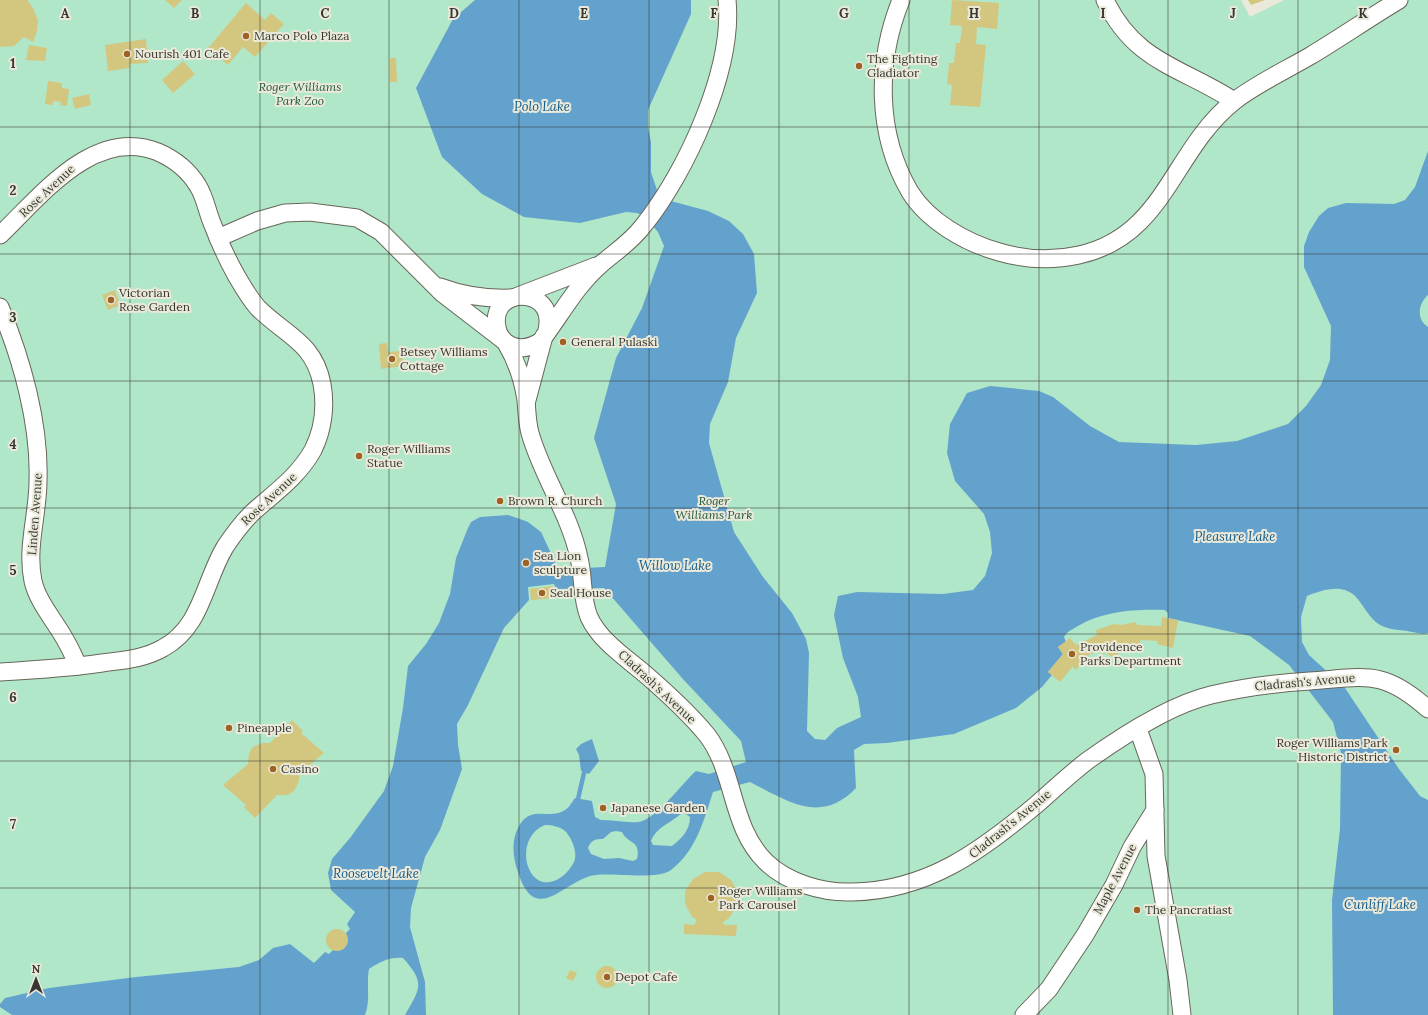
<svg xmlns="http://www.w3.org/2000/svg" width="1428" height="1015" viewBox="0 0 1428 1015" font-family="Lora,serif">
<rect width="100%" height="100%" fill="#ebe9da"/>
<!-- green -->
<polygon fill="#b0e7c9" points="0,0 1241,0 1250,17 1284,0 1428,0 1428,1015 0,1015"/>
<!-- water -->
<g fill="#64a2ce" fill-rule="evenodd">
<path d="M475,0H691V14L648,110V128L651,142V172L659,196L667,200L708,211L729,221L743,234L754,254L757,293L736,338L728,382L710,424L709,443L734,532L763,577L792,613L806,639L809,653L807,731L815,739L825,740L837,728L861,717L858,697L843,658L834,615L838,596L857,592L943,594L973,590L985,576L992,553L990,532L984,514L955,481L947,453L950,424L967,393L990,386L1039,391L1053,397L1090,426L1119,442L1196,445L1237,441L1288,424L1306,406L1321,385L1330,360L1331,326L1304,267V246L1309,232L1319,216L1328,208L1346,203L1394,204L1405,200L1415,187L1428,151V295C1418,304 1416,319 1428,327V633C1422,635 1413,632 1407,631C1399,630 1387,629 1380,625C1369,618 1364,606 1356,597C1342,583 1323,590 1307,596L1301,617L1302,642L1309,655L1345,688L1399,769L1420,796L1428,800V1015H1333L1332,900L1340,829L1341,753L1333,722L1289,665L1250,636L1168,618V613L1165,610C1133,609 1101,611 1073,629C1069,631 1066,633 1064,637L1066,642L1058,647L1063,654L1048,672L1052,675L1042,687L1016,708L954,734L887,743L864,744L854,750L856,788C821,825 787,801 750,782L713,792C704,820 696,851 671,870C658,880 614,873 596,875C565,878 536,929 518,872C513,859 511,841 518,828C530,803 549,821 565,810C569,808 572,802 575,798L592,801L595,817L601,820C613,820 626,823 638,822C655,821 683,782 696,771L709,774L746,762L741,741L682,678L604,588L556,589L554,584L528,587L529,600L504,628L468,705L457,724L458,745L462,769L440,830L425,857L411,908L410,927L425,982L426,1015H405C421,987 425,983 403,958C389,957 380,962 369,969C366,985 371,999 365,1015H12L0,1007V1004L5,998L49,988L136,977L239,967L259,960L273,948L290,944L314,963L325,952L329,954L333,950L343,949L348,941L346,933L350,929L347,924L355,912L331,890L328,873L332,859L350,838L384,791L393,766L403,708L408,666L426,644L439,623L450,594L456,558L468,528L471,522L480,517L508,515L520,519L528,522L541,532L557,566L565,569L605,567L616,504L594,438L616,358L642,308L664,246L658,232L645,217L637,213L626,212L580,223L524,217L482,194L442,157L416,88L453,19ZM683,812L690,817C690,830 682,838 672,846L653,845L651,841C656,827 673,822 683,812ZM545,825C551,825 559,826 565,831C572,838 578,853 574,862C571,868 566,874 560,878C527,899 511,838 545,825ZM616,831L622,832C628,845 641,839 637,859L633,861L619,858L604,859L591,854L588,848C591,840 595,839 603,839L611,832Z"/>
<polygon points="592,739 599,761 589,774 581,771 579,755 576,749 581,744"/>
</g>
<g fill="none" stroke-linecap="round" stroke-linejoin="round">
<!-- stream -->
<polyline stroke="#64a2ce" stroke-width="4.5" points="578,799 584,773"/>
</g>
<!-- building -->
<g fill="#d3c67f">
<polygon points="0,0 27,0 32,6 38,20 37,31 33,42 24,37 14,46 0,47"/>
<polygon points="165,0 182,0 174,8"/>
<polygon points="952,0 999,3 997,29 977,27 976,44 986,45 980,107 950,105 952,85 947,84 949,63 954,63 956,43 960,43 962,26 950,25"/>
<polygon points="1248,0 1265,0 1251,5"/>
<polygon points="246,3 265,20 271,13 284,24 255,57 243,47 228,65 208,48"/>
<polygon points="146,39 148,63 129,64 130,68 108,71 105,45"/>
<polygon points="29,45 47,48 45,61 26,60"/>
<polygon points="390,58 396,58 397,82 390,82"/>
<polygon points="183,61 195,74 173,93 162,80"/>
<polygon points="48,81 62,83 62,88 69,89 67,106 60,105 61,102 53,101 53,105 45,104"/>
<polygon points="89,94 91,105 75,109 72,98"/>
<polygon points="115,290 120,305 108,310 102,295"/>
<polygon points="387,343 388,352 402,351 403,366 381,369 379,344"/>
<polygon points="553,586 555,598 531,600 530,589"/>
<polygon points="1162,617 1178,620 1173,648 1157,644 1157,641 1140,640 1141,644 1119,650 1118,654 1114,657 1110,656 1107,653 1102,654 1101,649 1085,657 1087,660 1075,670 1073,666 1060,682 1048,672 1063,654 1058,647 1070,638 1076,645 1097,635 1096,630 1114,624 1121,625 1136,622 1137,625 1161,626"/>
<polygon points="292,720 303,731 301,733 324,753 299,774 299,781 294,791 288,795 277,795 255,818 244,807 246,805 223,785 248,764 249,753 253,747 263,743 270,743"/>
<polygon points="705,872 719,872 731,880 738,892 737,906 729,918 723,922 724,925 737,925 736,936 684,934 684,924 694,925 697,920 692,917 685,904 685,891 693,879"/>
<circle cx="337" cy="940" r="11"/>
<circle cx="607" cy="977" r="11"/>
<polygon points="570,970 577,973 573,981 566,978"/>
</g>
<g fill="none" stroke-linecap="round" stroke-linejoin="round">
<!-- minor casing -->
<g stroke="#686659" stroke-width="19">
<g id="minor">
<path d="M901,0C876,62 876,134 910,192C928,221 966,243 999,252C1026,260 1052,261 1079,255C1165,236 1172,151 1233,102C1256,84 1284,71 1310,56C1340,38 1369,18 1399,0"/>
<path d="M1105,0C1135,63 1182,67 1234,101"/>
<path d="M0,235C40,197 94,126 158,152C174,159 189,171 198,186C205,197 207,211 212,223C219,241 227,259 236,275C243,287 249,298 258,308C285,335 314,342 322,384C326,406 323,430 313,450C298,477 274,493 252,513C242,523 233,535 225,547C204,582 202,627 163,648C144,659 123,660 102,663C68,668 34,670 0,672"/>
<polyline points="218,238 257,221 285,213 310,212 357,218 381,232 442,293 503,340"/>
<path d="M440,287C464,296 488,299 512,298"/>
<polyline points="518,296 596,266"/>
<path d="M0,307C22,360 40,424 38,481C38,514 26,548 33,581C37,599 50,615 60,631C67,642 73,654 78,666"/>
<path d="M547,330C557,285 489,286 497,327C498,335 504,343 512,346C522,350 532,347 541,341C560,316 576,286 600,265C615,252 631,242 643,226C686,173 734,69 727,0"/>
<path d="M506,343C516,360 523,380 526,400C527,411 527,422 530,433C542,476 570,514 579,558C584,578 581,597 589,617C600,641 625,657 645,674C667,693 689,713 707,735C736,773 730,827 766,862C788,883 823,893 852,892C927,891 981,851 1036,805C1053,790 1069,775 1087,761C1122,736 1169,705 1211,695C1244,687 1277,683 1310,681C1366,677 1383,669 1428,709"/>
<polyline points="527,400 544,336"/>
<polyline points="1138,729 1154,774 1156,856 1178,980 1182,1015"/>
<polyline points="1024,1015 1049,989 1085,935 1114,885 1132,847 1155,810"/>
</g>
</g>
<!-- minor -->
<use href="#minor" stroke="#fff" stroke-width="17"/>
</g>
<!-- grid -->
<path fill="none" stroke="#373630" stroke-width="1" stroke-opacity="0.55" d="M130,0V1015M260,0V1015M389,0V1015M519,0V1015M649,0V1015M779,0V1015M909,0V1015M1039,0V1015M1168,0V1015M1298,0V1015M0,127H1428M0,254H1428M0,381H1428M0,508H1428M0,634H1428M0,761H1428M0,888H1428"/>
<!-- markers -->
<g fill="#9e6324" stroke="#ebe9da" stroke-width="1.5">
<circle cx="246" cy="36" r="4"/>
<circle cx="127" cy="54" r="4"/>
<circle cx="859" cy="66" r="4"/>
<circle cx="111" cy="300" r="4"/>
<circle cx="563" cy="342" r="4"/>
<circle cx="392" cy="359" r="4"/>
<circle cx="359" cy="456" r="4"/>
<circle cx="500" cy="501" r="4"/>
<circle cx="526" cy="563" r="4"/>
<circle cx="542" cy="593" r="4"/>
<circle cx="1072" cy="654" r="4"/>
<circle cx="229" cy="728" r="4"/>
<circle cx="1396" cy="750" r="4"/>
<circle cx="273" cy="769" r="4"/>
<circle cx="603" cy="808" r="4"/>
<circle cx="711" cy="898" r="4"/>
<circle cx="1137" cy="910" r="4"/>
<circle cx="607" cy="977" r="4"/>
</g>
<g text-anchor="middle" stroke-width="4" stroke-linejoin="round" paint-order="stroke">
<!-- poi labels -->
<g font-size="12" fill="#373630" stroke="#ebe9da" text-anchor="start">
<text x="254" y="40">Marco Polo Plaza</text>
<text x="135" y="58">Nourish 401 Cafe</text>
<text x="867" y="63">The Fighting<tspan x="867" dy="14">Gladiator</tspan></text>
<text x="119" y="297">Victorian<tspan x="119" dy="14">Rose Garden</tspan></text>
<text x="571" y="346">General Pulaski</text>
<text x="400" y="356">Betsey Williams<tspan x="400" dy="14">Cottage</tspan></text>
<text x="367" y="453">Roger Williams<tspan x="367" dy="14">Statue</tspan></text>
<text x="508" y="505">Brown R. Church</text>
<text x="534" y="560">Sea Lion<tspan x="534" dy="14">sculpture</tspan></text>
<text x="550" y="597">Seal House</text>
<text x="1080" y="651">Providence<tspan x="1080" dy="14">Parks Department</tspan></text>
<text x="237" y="732">Pineapple</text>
<text x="1388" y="747" text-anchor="end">Roger Williams Park<tspan x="1388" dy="14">Historic District</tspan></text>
<text x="281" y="773">Casino</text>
<text x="611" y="812">Japanese Garden</text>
<text x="719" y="895">Roger Williams<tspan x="719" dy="14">Park Carousel</tspan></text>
<text x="1145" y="914">The Pancratiast</text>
<text x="615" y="981">Depot Cafe</text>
</g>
<!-- park labels -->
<g font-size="12" font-style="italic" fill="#215940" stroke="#ebe9da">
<text x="300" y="91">Roger Williams<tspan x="300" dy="14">Park Zoo</tspan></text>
<text x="714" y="505">Roger<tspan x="714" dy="14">Williams Park</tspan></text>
</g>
<!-- street labels -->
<g font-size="12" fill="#373630" stroke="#ebe9da">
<text transform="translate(47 191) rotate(-43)" y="4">Rose Avenue</text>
<text transform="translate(269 499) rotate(-43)" y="4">Rose Avenue</text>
<text transform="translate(35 514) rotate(-86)" y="4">Linden Avenue</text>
<text transform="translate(1305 682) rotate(-5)" y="4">Cladrash's Avenue</text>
<text transform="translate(657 687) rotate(43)" y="4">Cladrash's Avenue</text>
<text transform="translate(1010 824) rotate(-39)" y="4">Cladrash's Avenue</text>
<text transform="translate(1115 879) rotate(-62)" y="4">Maple Avenue</text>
</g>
<!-- water labels -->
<g font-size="13" font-style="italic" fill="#125b87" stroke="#ebe9da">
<text x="542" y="111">Polo Lake</text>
<text x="1235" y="541">Pleasure Lake</text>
<text x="675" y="570">Willow Lake</text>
<text x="376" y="878">Roosevelt Lake</text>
<text x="1380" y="909">Cunliff Lake</text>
</g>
</g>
<g font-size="13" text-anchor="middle" font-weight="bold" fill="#373630" stroke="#ebe9da" stroke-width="4" stroke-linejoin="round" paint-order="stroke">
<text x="65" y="18">A</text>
<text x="195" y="18">B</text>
<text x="325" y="18">C</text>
<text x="454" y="18">D</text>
<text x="584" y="18">E</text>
<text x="714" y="18">F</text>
<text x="844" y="18">G</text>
<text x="974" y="18">H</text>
<text x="1103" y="18">I</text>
<text x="1233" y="18">J</text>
<text x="1363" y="18">K</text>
<text x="13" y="68">1</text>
<text x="13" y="195">2</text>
<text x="13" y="322">3</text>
<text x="13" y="449">4</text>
<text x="13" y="575">5</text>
<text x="13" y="702">6</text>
<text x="13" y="829">7</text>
</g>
<!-- north arrow -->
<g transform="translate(36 979)" stroke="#ebe9da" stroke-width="3" paint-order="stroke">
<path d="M0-3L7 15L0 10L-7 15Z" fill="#373630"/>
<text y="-6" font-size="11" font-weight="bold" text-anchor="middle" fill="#373630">N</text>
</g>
</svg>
